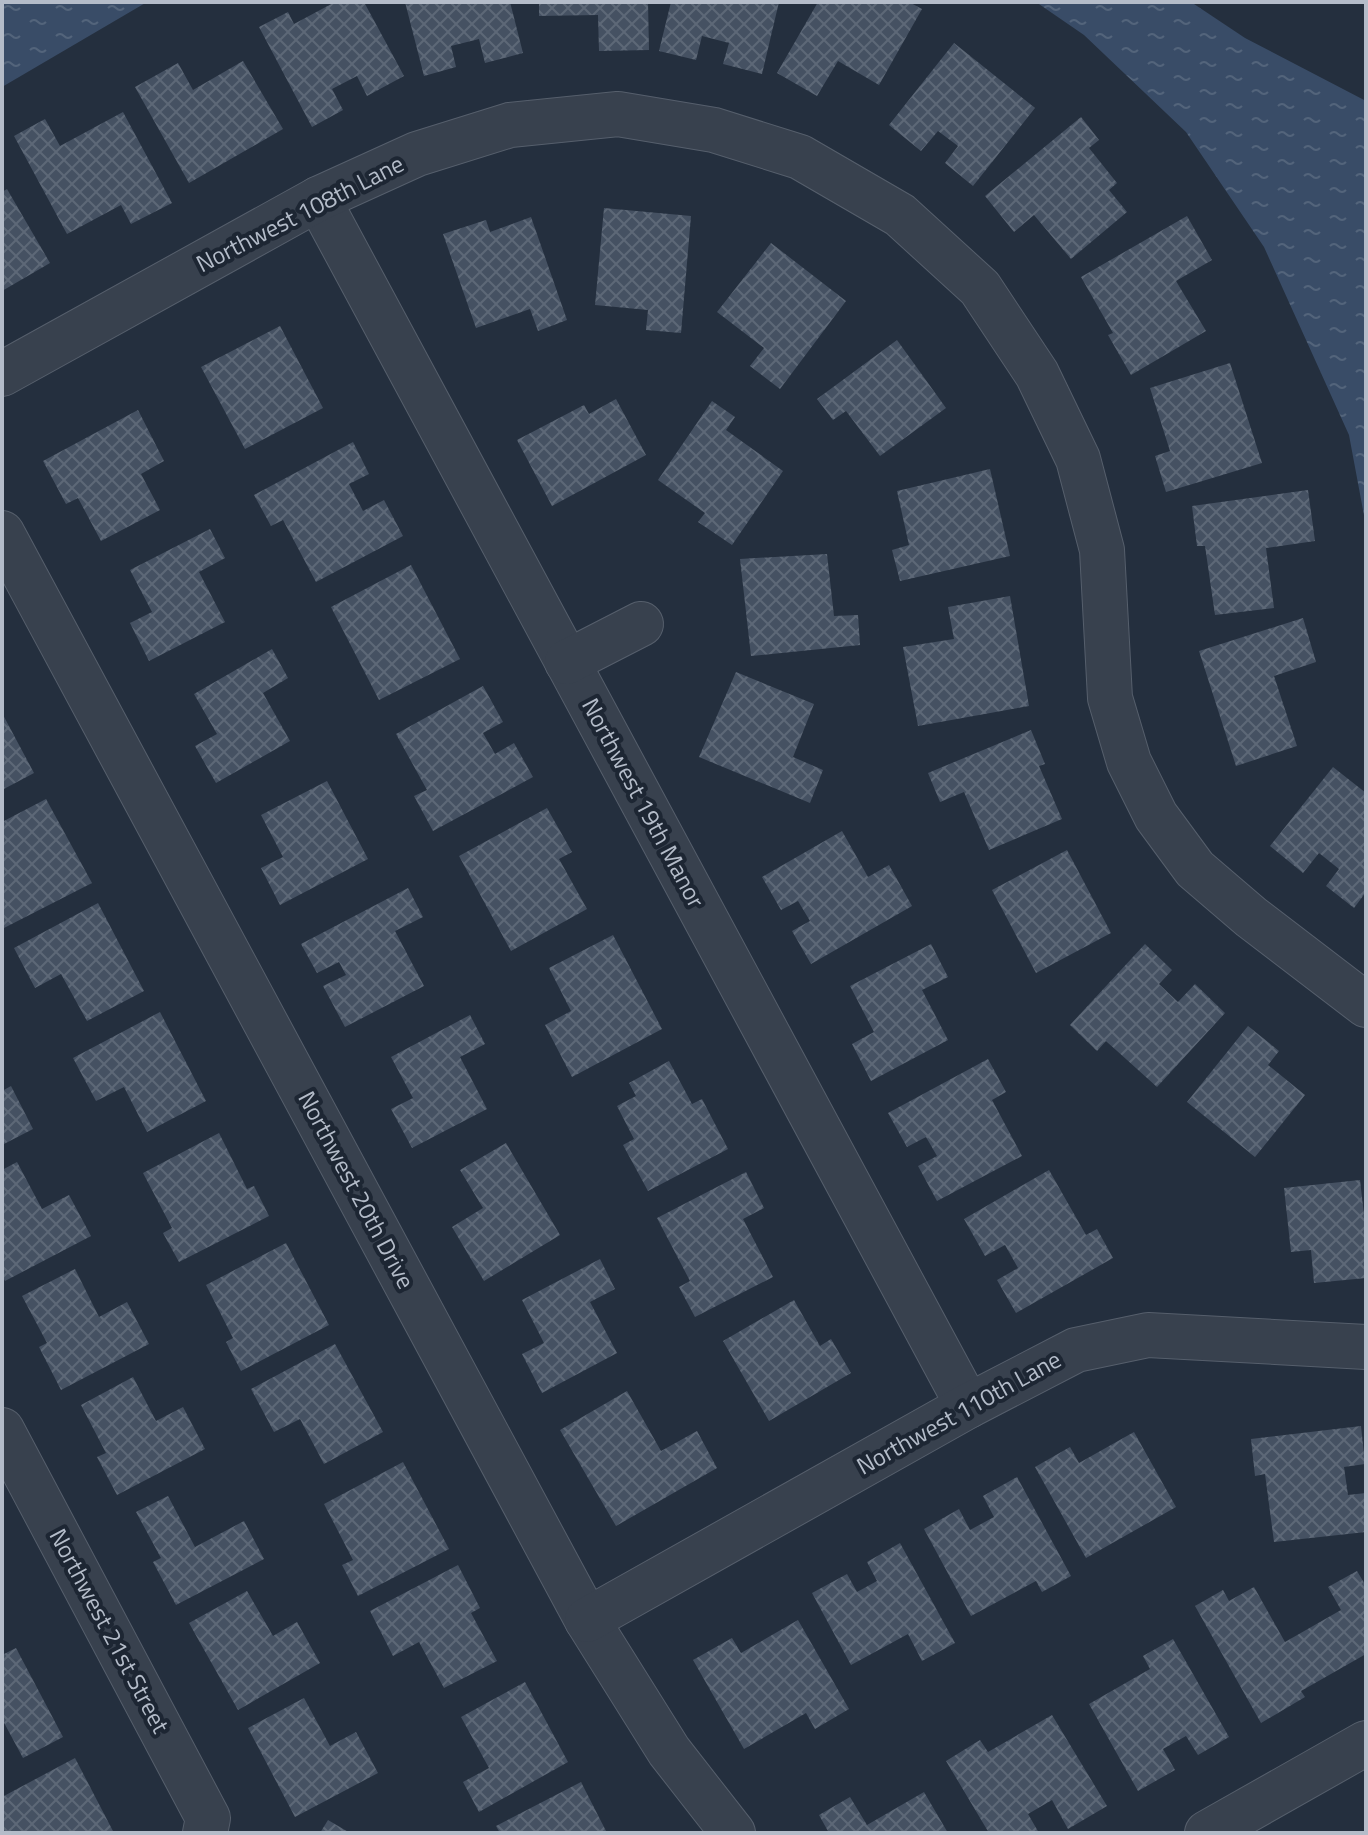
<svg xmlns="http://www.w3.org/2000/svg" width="1368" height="1835" viewBox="0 0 1368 1835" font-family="'Titillium Web',sans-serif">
<defs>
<pattern id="water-ripples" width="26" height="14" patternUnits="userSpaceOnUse" patternTransform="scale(2)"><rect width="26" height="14" fill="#394c67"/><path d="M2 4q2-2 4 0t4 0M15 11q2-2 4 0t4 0" fill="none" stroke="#53647b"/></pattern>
<pattern id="building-cross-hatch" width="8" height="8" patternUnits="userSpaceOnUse" patternTransform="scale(2)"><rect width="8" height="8" fill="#455162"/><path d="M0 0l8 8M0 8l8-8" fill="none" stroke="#5d6877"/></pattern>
</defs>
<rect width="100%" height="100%" fill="#242f3e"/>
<!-- water -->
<g fill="url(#water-ripples)">
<polygon points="2,2 147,2 2,87"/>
<polygon points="1036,2 1191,2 1245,38 1366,101 1366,526 1349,435 1264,247 1186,132 1084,35"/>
</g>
<!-- building -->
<g fill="url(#building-cross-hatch)">
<polygon points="335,2 364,2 404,76 367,96 357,76 332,89 343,110 312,127 259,27 288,12 294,24"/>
<polygon points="405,2 510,2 523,53 485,63 479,39 451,46 456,67 424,76"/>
<polygon points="539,2 648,2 649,50 599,51 598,15 539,16"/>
<polygon points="671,2 779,2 762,74 723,64 729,43 702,36 696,60 659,51"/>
<polygon points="818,2 871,2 875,4 876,2 909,2 922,9 879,85 838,61 817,96 777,73"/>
<polygon points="954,43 1035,108 973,186 945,163 958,146 938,131 921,151 889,125"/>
<polygon points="243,61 283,129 189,183 135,87 178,63 193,90"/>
<polygon points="123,112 172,203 131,224 121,205 67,234 14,136 45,119 60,146"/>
<polygon points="1081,117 1099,140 1089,148 1117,183 1109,190 1127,212 1071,259 1034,215 1014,232 985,196"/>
<polygon points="7,189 50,263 2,291 2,192"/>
<polygon points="604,208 691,216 681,333 646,330 648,310 595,305"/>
<polygon points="1187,216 1212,260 1176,281 1206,331 1131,375 1108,335 1113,333 1081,277"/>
<polygon points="531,217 567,320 538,331 530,309 476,328 443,234 486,220 490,232"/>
<polygon points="771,243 846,301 780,389 750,366 764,348 717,312"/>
<polygon points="280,326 323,408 245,449 201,367"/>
<polygon points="897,340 946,408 880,456 846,411 833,420 817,399"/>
<polygon points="1230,363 1262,463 1166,492 1155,456 1170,451 1150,388"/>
<polygon points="616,399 646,455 552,506 517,440 584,405 589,414"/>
<polygon points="712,401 735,417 726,430 783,471 732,545 698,522 705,513 658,480"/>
<polygon points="138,410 164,461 141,474 160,510 101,541 78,498 66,504 43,461"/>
<polygon points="353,442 369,474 349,484 363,511 384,500 403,536 316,582 283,520 271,526 254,495"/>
<polygon points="990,469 1010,556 900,581 892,550 909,545 897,491"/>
<polygon points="1308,490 1315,541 1266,548 1274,608 1215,615 1205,546 1197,546 1192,506"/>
<polygon points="210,529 225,558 199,572 225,622 149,661 130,623 152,612 130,570"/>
<polygon points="827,554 834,616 858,615 860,645 751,656 740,559"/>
<polygon points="411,565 460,659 379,700 331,607"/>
<polygon points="1010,596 1029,706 918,726 903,647 954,639 948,607"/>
<polygon points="1303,618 1316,662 1274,676 1297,746 1236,766 1199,651"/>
<polygon points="272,649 288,678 263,693 290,741 216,783 195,746 217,734 194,694"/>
<polygon points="736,672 814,704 793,757 823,770 810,803 699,757"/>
<polygon points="483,686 503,722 483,733 495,754 514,743 533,777 433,831 414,796 427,790 396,734"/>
<polygon points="2,713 34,773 2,790"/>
<polygon points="1031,730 1045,764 1039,766 1062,819 989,850 964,792 940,802 928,773"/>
<polygon points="1333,767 1366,793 1366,892 1354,908 1326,886 1339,869 1319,853 1303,873 1270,846"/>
<polygon points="327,781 368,859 280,905 261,868 283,857 261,815"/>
<polygon points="46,799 92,883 2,929 2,822"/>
<polygon points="547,808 572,852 559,859 587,909 511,951 459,856"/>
<polygon points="842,831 868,877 889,865 912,906 811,964 792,931 810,921 798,901 781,910 762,877"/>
<polygon points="1067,850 1111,933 1036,973 992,890"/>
<polygon points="408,888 423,917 395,931 424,986 345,1027 323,986 346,975 339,962 317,973 301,944"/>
<polygon points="98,903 144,991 87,1021 61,974 35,988 14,948"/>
<polygon points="613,935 662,1029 572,1077 545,1025 571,1011 549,968"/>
<polygon points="931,944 948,977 922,990 948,1040 871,1081 852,1044 874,1032 850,986"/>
<polygon points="1145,944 1172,970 1159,984 1178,1002 1195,984 1225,1013 1157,1087 1106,1041 1097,1051 1070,1025"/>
<polygon points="160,1012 206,1101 147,1132 124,1087 96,1101 73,1058"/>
<polygon points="470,1015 485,1044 460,1057 487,1109 412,1148 391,1109 413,1098 391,1057"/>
<polygon points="1248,1026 1279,1051 1268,1065 1305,1095 1255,1157 1187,1102"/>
<polygon points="988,1059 1006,1092 992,1100 1022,1156 937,1201 918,1166 937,1156 926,1137 907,1147 888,1113"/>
<polygon points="669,1061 692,1104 702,1099 728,1149 648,1191 623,1145 634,1139 617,1106 636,1096 629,1083"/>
<polygon points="11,1086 33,1129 2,1145 2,1091"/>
<polygon points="219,1133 247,1189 254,1186 269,1216 179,1262 163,1233 172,1228 143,1173"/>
<polygon points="506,1143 560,1235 484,1281 452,1227 483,1208 460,1170"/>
<polygon points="17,1162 42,1209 69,1195 91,1236 5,1281 2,1276 2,1170"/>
<polygon points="1049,1170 1086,1235 1097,1229 1113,1258 1016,1313 997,1280 1018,1268 1005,1245 985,1256 964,1219"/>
<polygon points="746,1172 764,1208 743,1219 773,1277 695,1317 679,1287 690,1281 657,1218"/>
<polygon points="1360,1180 1366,1232 1366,1278 1314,1283 1311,1250 1291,1252 1284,1188"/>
<polygon points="286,1243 329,1325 241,1371 226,1342 233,1338 206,1285"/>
<polygon points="600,1259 615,1289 590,1302 617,1353 542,1393 522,1354 544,1343 522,1300"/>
<polygon points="75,1269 99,1317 127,1302 149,1344 61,1390 39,1347 47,1343 22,1296"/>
<polygon points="794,1300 820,1346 831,1339 851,1373 769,1421 723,1341"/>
<polygon points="335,1344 383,1432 324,1464 300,1419 274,1432 251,1389"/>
<polygon points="133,1377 156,1421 183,1407 205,1449 117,1495 97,1457 106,1453 81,1405"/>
<polygon points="627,1391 661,1451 697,1431 717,1468 616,1526 560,1430"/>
<polygon points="1361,1426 1365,1464 1344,1467 1348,1495 1366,1493 1366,1532 1274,1542 1265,1474 1255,1476 1251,1439"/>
<polygon points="1134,1432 1176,1507 1086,1558 1035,1467 1070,1447 1079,1463"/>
<polygon points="403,1462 449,1549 358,1596 342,1565 353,1560 324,1504"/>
<polygon points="1017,1477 1071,1576 1042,1592 1036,1581 971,1616 924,1529 959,1509 970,1530 994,1517 983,1496"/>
<polygon points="168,1496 195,1547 244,1521 264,1559 176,1605 153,1562 161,1558 136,1512"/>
<polygon points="900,1543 955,1643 922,1661 908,1634 851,1665 812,1593 847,1574 857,1592 877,1581 867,1562"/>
<polygon points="458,1565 480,1608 471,1613 497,1661 444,1688 419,1642 393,1656 370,1611"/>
<polygon points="1357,1571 1366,1586 1366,1654 1301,1691 1305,1697 1261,1723 1195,1606 1223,1590 1229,1601 1254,1587 1285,1642 1341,1610 1328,1587"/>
<polygon points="247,1591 273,1636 297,1622 320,1663 238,1710 189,1623"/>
<polygon points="798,1620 849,1709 815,1729 806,1713 744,1749 693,1660 732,1638 741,1653"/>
<polygon points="1173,1639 1229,1737 1198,1755 1186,1736 1163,1749 1175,1770 1138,1791 1089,1704 1150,1669 1143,1656"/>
<polygon points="16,1648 63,1737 23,1758 2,1719 2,1655"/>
<polygon points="525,1682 568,1762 479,1812 463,1782 489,1768 461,1717"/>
<polygon points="304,1698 330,1746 356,1732 378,1773 295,1817 248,1728"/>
<polygon points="1052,1715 1107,1806 1068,1829 1052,1800 1028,1814 1039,1833 989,1833 946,1761 980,1740 988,1752"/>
<polygon points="75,1758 114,1833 4,1833 2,1797"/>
<polygon points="581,1782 607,1833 500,1833 496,1826"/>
<polygon points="924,1792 948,1833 829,1833 819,1815 850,1797 867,1825"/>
<polygon points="328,1820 350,1833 320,1833"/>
</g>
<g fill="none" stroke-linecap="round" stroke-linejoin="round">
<!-- minor casing -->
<g stroke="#565f6c" stroke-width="46">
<g id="minor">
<polyline points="318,199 968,1406"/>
<polyline points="2,374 318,199 417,154 510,125 618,114 714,130 800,157 900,215 980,288 1037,374 1078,459 1102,550 1110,698 1129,762 1156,816 1195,869 1251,917 1366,1005"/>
<polyline points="2,533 587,1620 669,1751 733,1833"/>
<polyline points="567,662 641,624"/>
<polyline points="2,1430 208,1818 205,1833"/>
<polyline points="587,1620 968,1406 1076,1350 1148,1335 1366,1347"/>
<polyline points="1207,1833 1366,1743"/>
</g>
</g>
<!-- minor -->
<use href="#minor" stroke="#38414e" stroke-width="44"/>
</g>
<g text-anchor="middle" stroke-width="8" stroke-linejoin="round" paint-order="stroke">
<!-- street labels -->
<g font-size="24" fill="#b4bcc9" stroke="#1d2633">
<text transform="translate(300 214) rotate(-27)" y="8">Northwest 108th Lane</text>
<text transform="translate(643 803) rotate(62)" y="8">Northwest 19th Manor</text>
<text transform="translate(356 1190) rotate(62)" y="8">Northwest 20th Drive</text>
<text transform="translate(959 1413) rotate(-29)" y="8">Northwest 110th Lane</text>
<text transform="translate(109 1631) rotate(62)" y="8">Northwest 21st Street</text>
</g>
</g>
<!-- border -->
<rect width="1368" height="1835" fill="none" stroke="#b4bcc9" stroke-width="8"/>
</svg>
